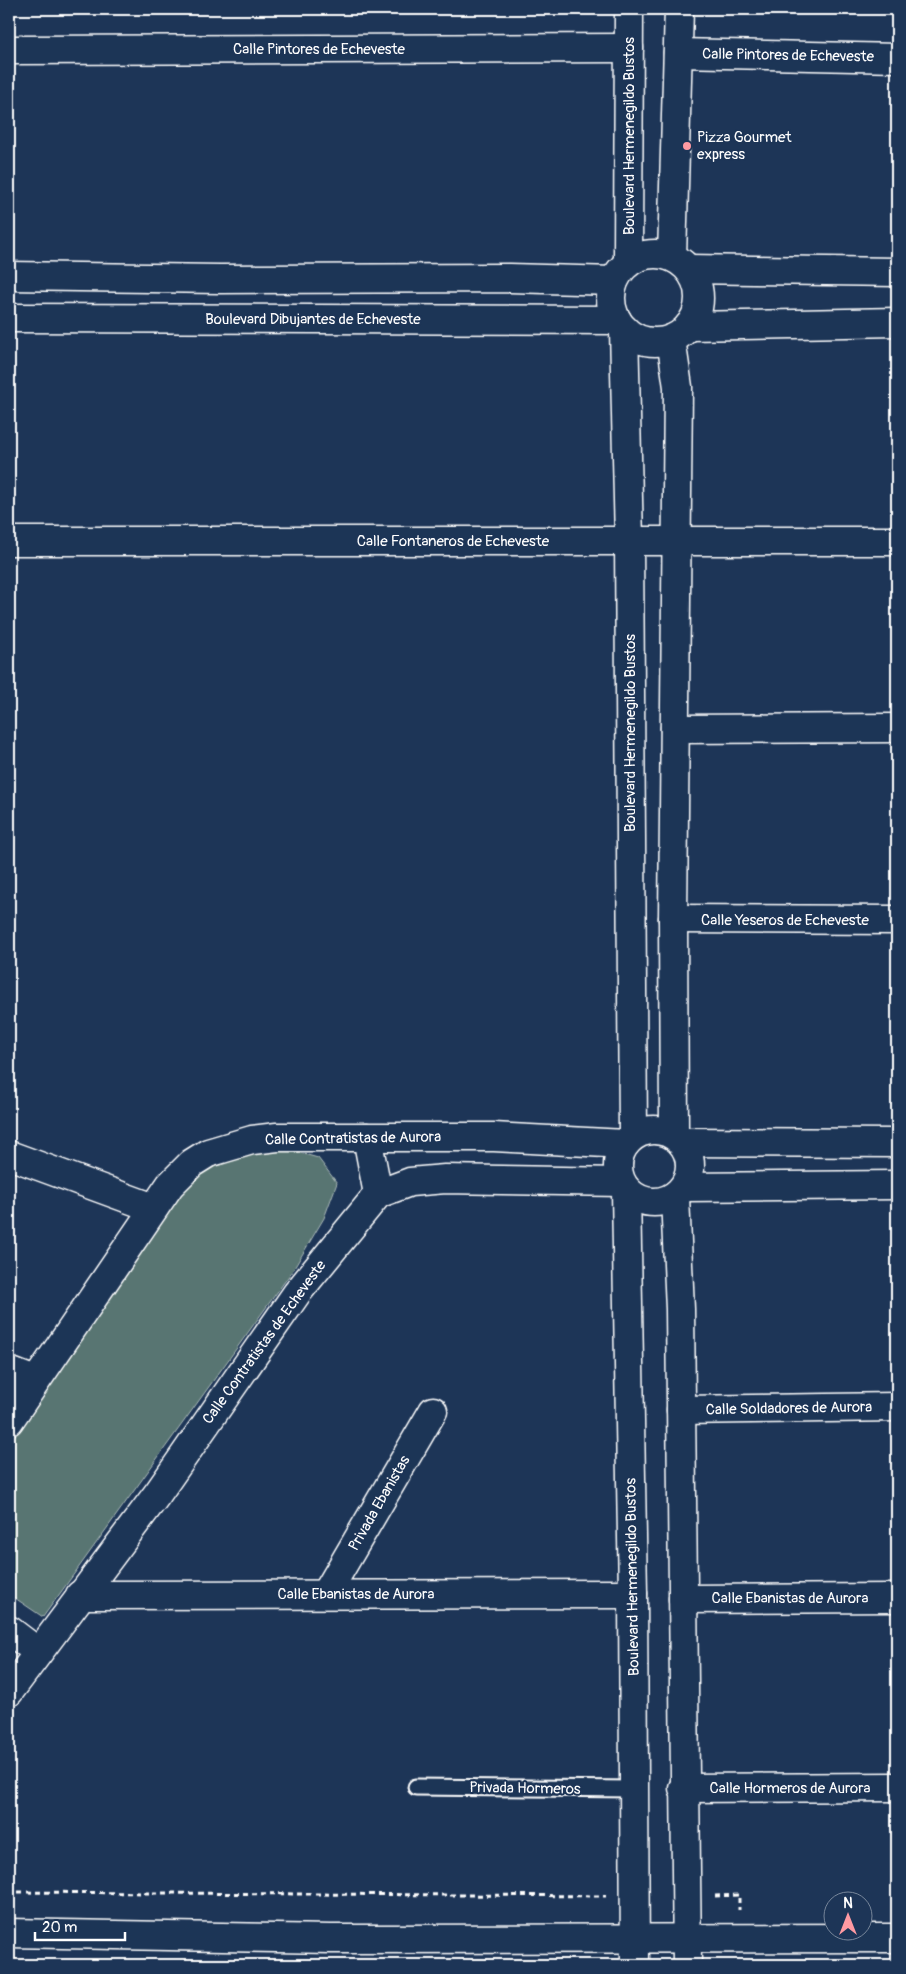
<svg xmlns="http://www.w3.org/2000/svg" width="906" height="1974" viewBox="0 0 906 1974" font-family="Pangolin,sans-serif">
<rect width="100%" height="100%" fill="#1d3557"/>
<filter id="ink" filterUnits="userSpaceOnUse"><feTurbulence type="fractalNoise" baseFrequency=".02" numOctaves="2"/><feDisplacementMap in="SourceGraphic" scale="10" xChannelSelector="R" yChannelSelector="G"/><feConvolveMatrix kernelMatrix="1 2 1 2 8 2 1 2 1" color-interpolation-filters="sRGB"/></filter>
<g filter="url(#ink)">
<!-- green -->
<polygon fill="#587472" stroke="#acbab8" points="290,1150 318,1158 337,1183 324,1218 293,1270 43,1617 9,1594 9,1428 111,1283 203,1167 256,1151"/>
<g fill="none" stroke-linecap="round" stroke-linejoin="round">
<!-- lane casing -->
<g stroke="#fff" stroke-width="19">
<polyline id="lane" points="416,1787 634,1789"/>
</g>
<!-- street casing -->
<g stroke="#fff" stroke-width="31">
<g id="street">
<polyline points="9,50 629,48"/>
<polyline points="678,53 897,58"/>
<polyline points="9,541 897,541"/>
<polyline points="675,729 897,728"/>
<polyline points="673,919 897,920"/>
<polyline points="367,1137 378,1194"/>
<polyline points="682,1142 897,1143"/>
<polyline points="9,1155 154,1208"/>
<polyline points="685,1187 897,1185"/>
<polyline points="9,1371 35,1381"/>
<polyline points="681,1410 897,1407"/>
<polyline points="9,1421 170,1185 192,1163 208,1153 252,1140 277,1137 494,1137 625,1144"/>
<polyline points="326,1594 433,1411"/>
<polyline points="80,1595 633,1594"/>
<polyline points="683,1599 897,1598"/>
<polyline points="9,1630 38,1652"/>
<polyline points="9,1692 158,1493 297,1293 378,1194 410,1182 445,1179 621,1182"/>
<polyline points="683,1788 897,1787"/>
</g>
</g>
<!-- secondary casing -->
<g stroke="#fff" stroke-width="31">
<g id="secondary">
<circle cx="655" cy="298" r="44"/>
<polyline points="672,257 679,9"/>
<polyline points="628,262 629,9"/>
<polyline points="689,269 897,272"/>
<polyline points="9,276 220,279 510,278 614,281"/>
<polyline points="9,318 617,320"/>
<polyline points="689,326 897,322"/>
<polyline points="624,329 629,541 633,1136"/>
<polyline points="671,339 678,387 673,919 674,1135"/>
<circle cx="654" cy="1166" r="36"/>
<polyline points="626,1190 633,1594 635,1965"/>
<polyline points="675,1197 680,1309 687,1965"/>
<polyline points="9,1933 331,1939 897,1938"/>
</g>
</g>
<!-- path -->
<g stroke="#fff" stroke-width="3" stroke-dasharray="5 4" stroke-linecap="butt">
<polyline points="9,1892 606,1896"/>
<polyline points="715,1896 739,1895 739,1910"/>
</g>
<!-- lane -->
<use href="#lane" stroke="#1d3557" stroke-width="15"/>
<!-- street -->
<use href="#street" stroke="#1d3557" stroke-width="28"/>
<!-- secondary -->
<use href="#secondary" stroke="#1d3557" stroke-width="28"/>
</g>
</g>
<!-- markers -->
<circle fill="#ff9aa2" stroke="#1d3557" stroke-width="2" cx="687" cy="146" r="5"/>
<g text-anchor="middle" stroke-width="4" stroke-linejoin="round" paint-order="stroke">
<!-- street labels -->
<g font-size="15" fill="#fff" stroke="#1d3557">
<text x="319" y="54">Calle Pintores de Echeveste</text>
<text transform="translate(788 55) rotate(1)" y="5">Calle Pintores de Echeveste</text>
<text transform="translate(629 136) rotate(-90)" y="5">Boulevard Hermenegildo Bustos</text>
<text x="313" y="324">Boulevard Dibujantes de Echeveste</text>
<text x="453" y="546">Calle Fontaneros de Echeveste</text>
<text transform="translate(630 733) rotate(-90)" y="5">Boulevard Hermenegildo Bustos</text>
<text x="785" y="925">Calle Yeseros de Echeveste</text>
<text transform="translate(353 1138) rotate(-1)" y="5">Calle Contratistas de Aurora</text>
<text transform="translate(264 1342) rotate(-54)" y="5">Calle Contratistas de Echeveste</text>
<text transform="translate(789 1408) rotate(-1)" y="5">Calle Soldadores de Aurora</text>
<text transform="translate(379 1503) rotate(-60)" y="5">Privada Ebanistas</text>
<text transform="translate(632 1577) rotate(-91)" y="5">Boulevard Hermenegildo Bustos</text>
<text x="356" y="1599">Calle Ebanistas de Aurora</text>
<text x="790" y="1603">Calle Ebanistas de Aurora</text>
<text transform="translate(525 1788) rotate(1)" y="5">Privada Hormeros</text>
<text x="790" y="1793">Calle Hormeros de Aurora</text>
</g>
<!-- poi labels -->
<g font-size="15" fill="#fff" stroke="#1d3557" text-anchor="start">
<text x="697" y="142">Pizza Gourmet<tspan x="697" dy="17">express</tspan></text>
</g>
</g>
<!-- margin -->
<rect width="906" height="1974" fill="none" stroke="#1d3557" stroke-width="30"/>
<rect x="15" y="15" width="876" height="1944" fill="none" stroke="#fff" stroke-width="2" filter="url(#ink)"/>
<!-- north arrow -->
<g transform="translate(848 1916)"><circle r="24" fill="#1d3557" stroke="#77869a"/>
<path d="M0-4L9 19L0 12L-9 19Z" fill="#ff9aa2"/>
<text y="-8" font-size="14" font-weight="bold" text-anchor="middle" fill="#ffffff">N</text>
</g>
<!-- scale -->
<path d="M35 1932v8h90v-8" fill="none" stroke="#ffffff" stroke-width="2.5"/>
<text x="42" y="1932" font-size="15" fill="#ffffff" stroke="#1d3557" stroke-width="4" paint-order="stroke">20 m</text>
</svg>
